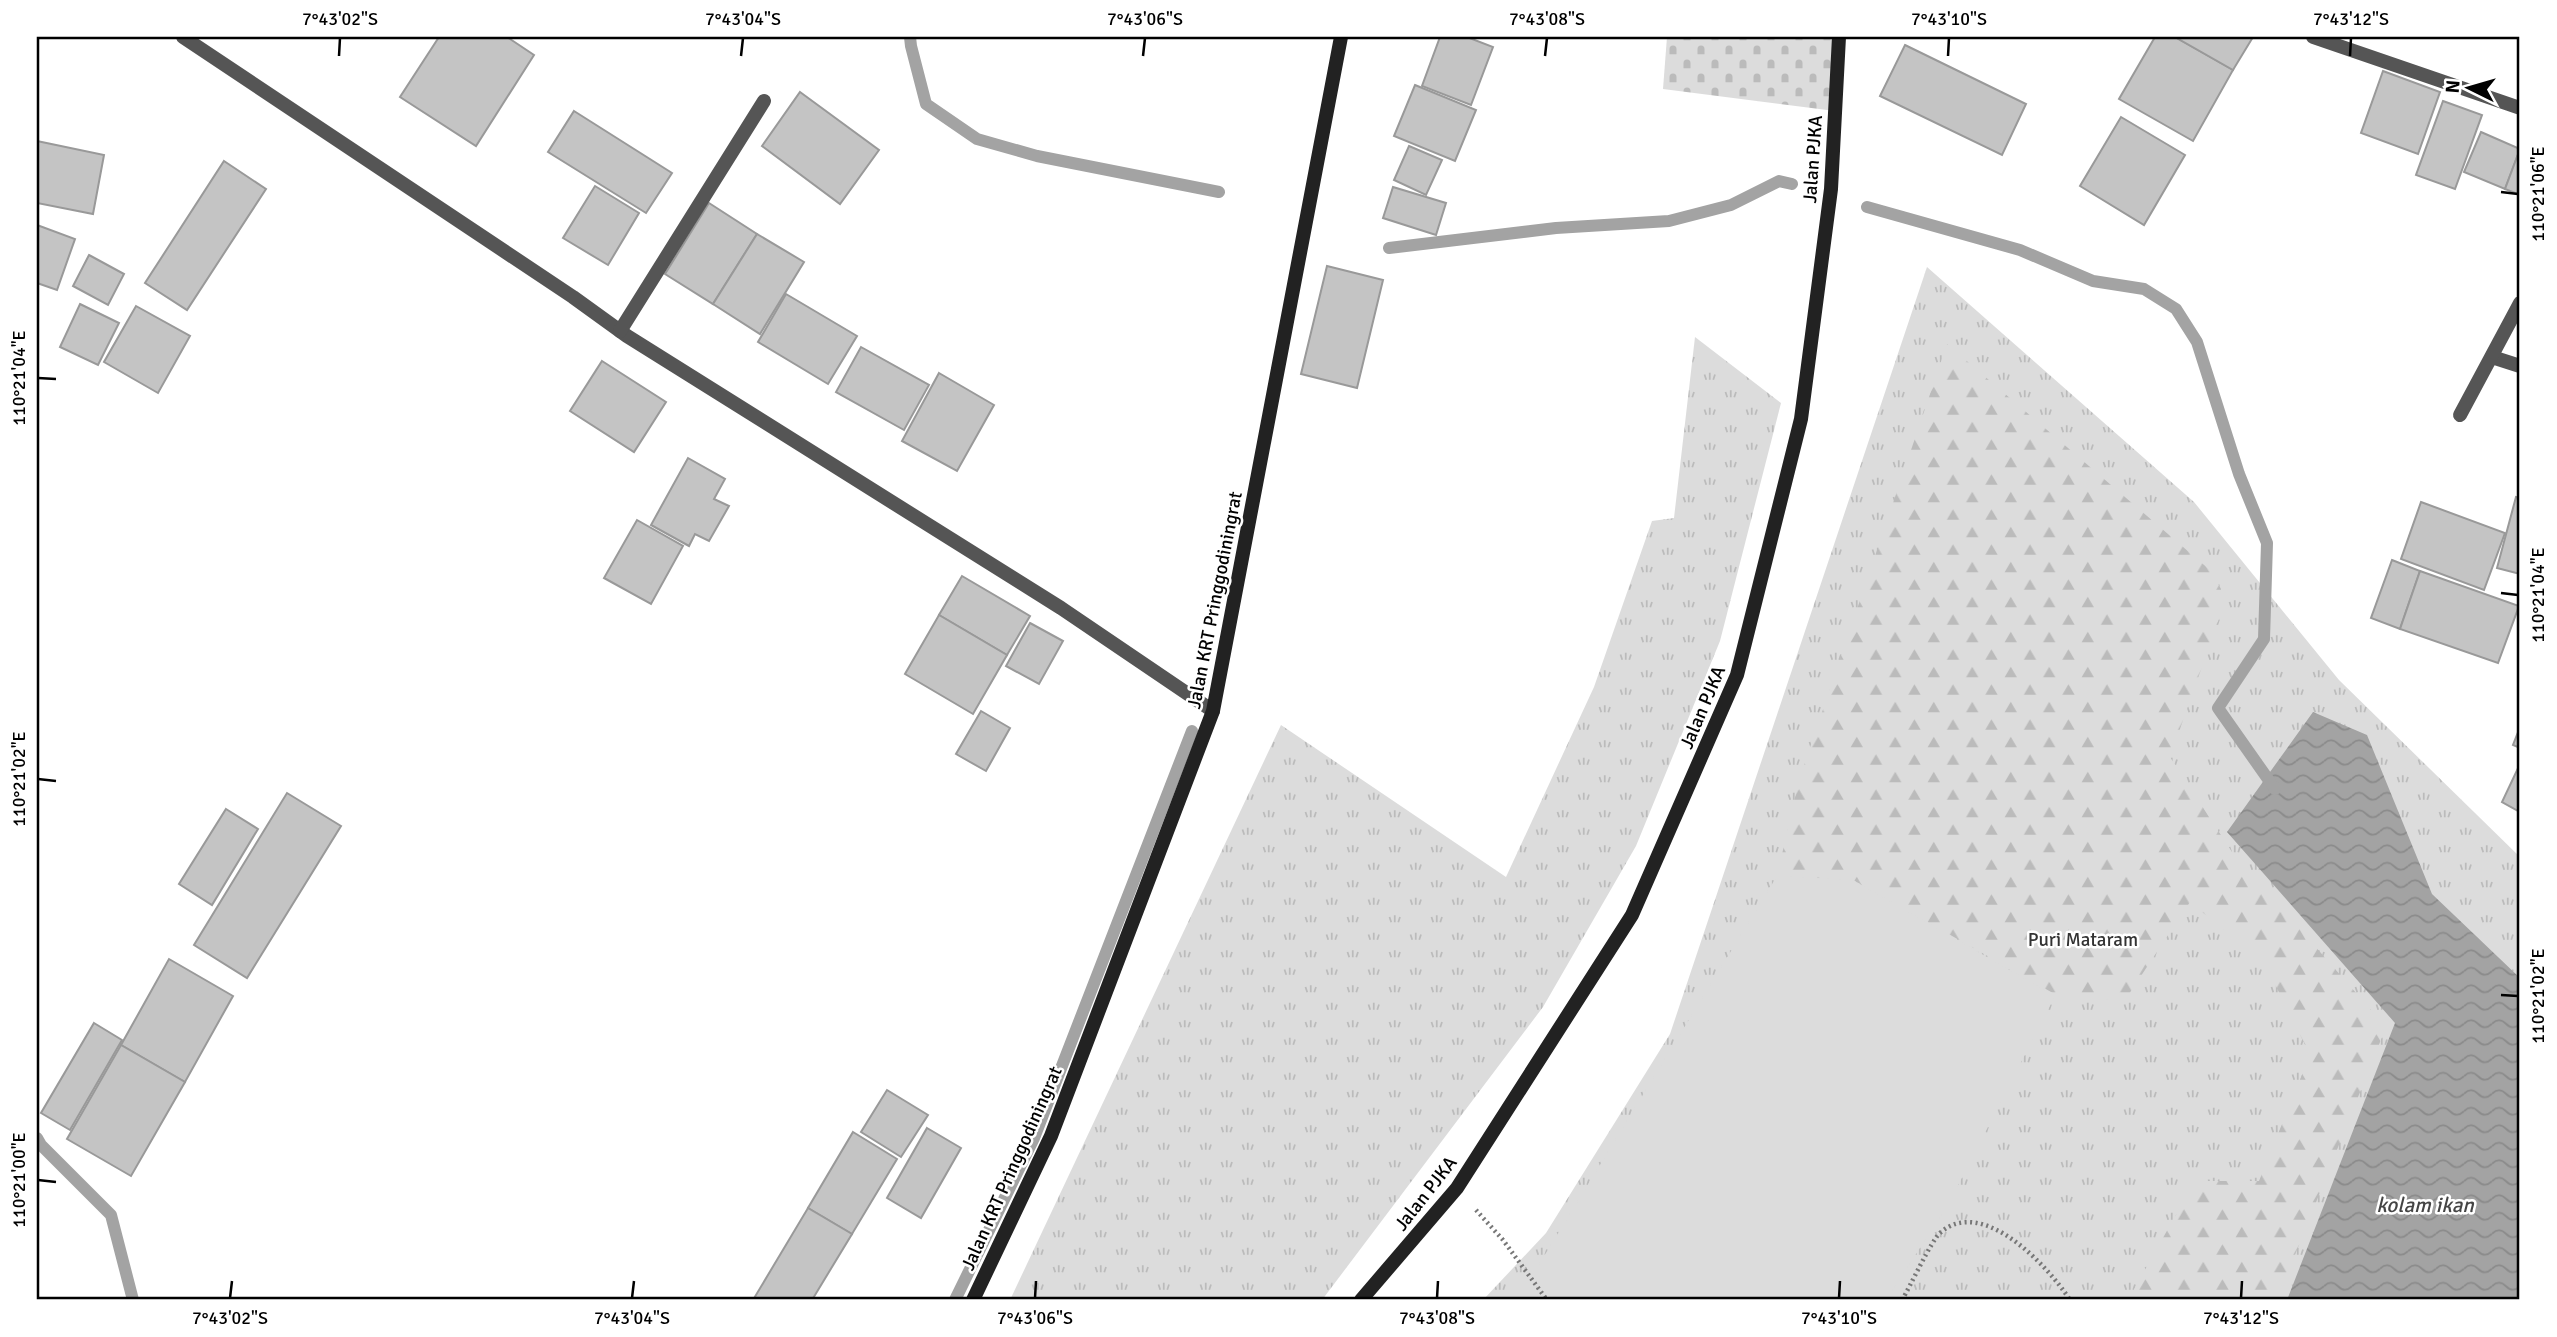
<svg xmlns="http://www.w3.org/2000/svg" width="2557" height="1337" viewBox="0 0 2557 1337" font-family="Signika,sans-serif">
<defs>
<pattern id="grass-tufts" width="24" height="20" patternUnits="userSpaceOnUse" patternTransform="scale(1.75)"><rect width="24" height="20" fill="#dcdcdc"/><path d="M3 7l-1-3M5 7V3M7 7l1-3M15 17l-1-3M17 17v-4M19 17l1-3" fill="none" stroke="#bbb"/></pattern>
<pattern id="forest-firs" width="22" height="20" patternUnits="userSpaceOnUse" patternTransform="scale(1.75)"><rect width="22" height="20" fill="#dcdcdc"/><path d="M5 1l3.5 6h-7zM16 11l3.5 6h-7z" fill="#bbb"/></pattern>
<pattern id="cemetery-stones" width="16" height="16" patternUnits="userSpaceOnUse" patternTransform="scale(1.75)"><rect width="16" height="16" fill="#dcdcdc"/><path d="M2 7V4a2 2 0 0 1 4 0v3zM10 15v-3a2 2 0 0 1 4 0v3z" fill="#bbb"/></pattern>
<pattern id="water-waves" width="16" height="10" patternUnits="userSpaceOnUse" patternTransform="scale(1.75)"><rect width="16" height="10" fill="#a3a3a3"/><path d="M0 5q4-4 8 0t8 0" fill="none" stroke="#8b8b8b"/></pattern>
</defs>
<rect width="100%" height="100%" fill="#fff"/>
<!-- grass -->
<g fill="url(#grass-tufts)">
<polygon points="1927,267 2194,502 2339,680 2520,857 2520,1300 1483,1300 1546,1233 1670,1034"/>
<polygon points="1695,337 1781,403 1720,641 1636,846 1543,1007 1322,1300 1010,1300 1281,725 1506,877 1594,687 1652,521 1674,518"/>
</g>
<!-- forest -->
<polygon fill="url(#forest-firs)" points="1947,344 2211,571 2221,589 2220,616 2170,757 2232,852 2386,1027 2277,1300 2128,1300 2195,1181 2259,1181 2310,1055 2265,964 2190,902 2125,1000 2060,997 1853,880 1777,876 1799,780"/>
<!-- cemetery -->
<polygon fill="url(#cemetery-stones)" points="1667,37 1839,37 1835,111 1663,89"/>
<!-- garden -->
<polygon fill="#dcdcdc" points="1777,876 1853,880 2055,996 1948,1205 1886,1300 1547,1300 1530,1279"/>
<!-- water -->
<polygon fill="url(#water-waves)" points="2313,712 2367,735 2432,894 2520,978 2520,1300 2287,1300 2395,1023 2227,832"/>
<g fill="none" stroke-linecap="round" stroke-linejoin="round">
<!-- stream -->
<g stroke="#a3a3a3" stroke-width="12">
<polyline points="910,37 911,46 926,104 977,139 1037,156 1219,192"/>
<polyline points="1867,207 2020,250 2093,281 2144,289 2176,309 2197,342 2239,474 2267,543 2264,639 2218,708 2275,789"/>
<polyline points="1389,248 1556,228 1669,221 1731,205 1779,181 1792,184"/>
<polyline points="37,1138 41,1145 111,1215 133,1300"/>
<polyline points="955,1300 1034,1138 1192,731"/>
</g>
</g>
<!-- building -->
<g fill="#c4c4c4" stroke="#999" stroke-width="2">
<polygon points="439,37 507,37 534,55 476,146 400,97"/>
<polygon points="1440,37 1467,37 1493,47 1471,105 1422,86"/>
<polygon points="2155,37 2175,37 2233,70 2193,141 2119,99"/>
<polygon points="2175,37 2253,37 2233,70"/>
<polygon points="1905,45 2026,104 2002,155 1880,96"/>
<polygon points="2383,71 2440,92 2418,154 2361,133"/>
<polygon points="1415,85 1476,110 1455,161 1394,136"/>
<polygon points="800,92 879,150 840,204 762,146"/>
<polygon points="2443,101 2482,115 2455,189 2416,175"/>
<polygon points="574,111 672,173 646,213 548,152"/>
<polygon points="2121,117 2185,155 2144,225 2080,186"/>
<polygon points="2481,132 2520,149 2505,189 2464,172"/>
<polygon points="37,141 104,155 93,214 37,203"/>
<polygon points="1409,146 1442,160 1426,195 1394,180"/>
<polygon points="2520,149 2520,195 2505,189"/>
<polygon points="224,161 266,189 187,310 145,283"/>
<polygon points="595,186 639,213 608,265 563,238"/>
<polygon points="1393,187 1446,203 1436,235 1383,218"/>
<polygon points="709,203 757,234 713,304 665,274"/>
<polygon points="37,225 75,239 57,290 37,283"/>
<polygon points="757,234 804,262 760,334 713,304"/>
<polygon points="89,255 124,274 108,305 73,286"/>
<polygon points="1327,266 1383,280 1357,388 1301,374"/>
<polygon points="786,294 857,336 828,384 758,342"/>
<polygon points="80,304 119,323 98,365 60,347"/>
<polygon points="136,306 190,336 158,393 104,362"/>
<polygon points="861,347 929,385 904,430 836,392"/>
<polygon points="602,361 666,402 634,452 570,411"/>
<polygon points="939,373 994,405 957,471 902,441"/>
<polygon points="688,458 725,479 714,499 729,506 709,541 695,534 689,546 651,525"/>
<polygon points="2516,497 2520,498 2520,574 2497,568"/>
<polygon points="2421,502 2505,533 2484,590 2401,559"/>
<polygon points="637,520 683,546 651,604 604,578"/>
<polygon points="2392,560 2420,571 2400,629 2371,618"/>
<polygon points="2420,571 2519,606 2498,663 2400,629"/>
<polygon points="962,576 1030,616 1007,655 939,615"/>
<polygon points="939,615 1007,655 973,714 905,674"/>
<polygon points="1030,623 1063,641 1039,684 1006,666"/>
<polygon points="981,711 1010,728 986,771 956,754"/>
<polygon points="2520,727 2520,748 2513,745"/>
<polygon points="2520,764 2520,812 2502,802"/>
<polygon points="287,793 341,826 247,978 194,945"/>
<polygon points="226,809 258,829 212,905 179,884"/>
<polygon points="169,959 233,996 185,1082 121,1045"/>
<polygon points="94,1023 122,1040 70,1130 41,1113"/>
<polygon points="121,1045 185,1082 131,1176 67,1139"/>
<polygon points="887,1090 928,1115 901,1157 861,1132"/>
<polygon points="927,1128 961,1148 921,1218 887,1198"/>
<polygon points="853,1132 897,1159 852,1234 808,1208"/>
<polygon points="808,1208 852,1234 812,1300 753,1300"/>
</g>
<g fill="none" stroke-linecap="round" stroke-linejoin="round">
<!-- path -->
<g stroke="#777" stroke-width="4.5" stroke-dasharray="2 3.5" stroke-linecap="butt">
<polyline points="1476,1210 1503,1240 1547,1300"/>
<path d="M1902,1300C1910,1287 1931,1241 1940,1233C1982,1195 2048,1266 2070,1300"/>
</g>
<!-- street -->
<g stroke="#555" stroke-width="14">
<polyline points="183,37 573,297 627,336 1061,608 1213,711"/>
<polyline points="2313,37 2520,108"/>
<polyline points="620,331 764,101"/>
<polyline points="2492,357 2520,366"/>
<polyline points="2460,415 2520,303"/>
</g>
<!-- secondary -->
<g stroke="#222" stroke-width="14">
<polyline points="973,1300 1051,1136 1213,711 1341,37"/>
<polyline points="1361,1300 1457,1188 1632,915 1737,675 1801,419 1831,189 1839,37"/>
</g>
</g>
<!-- ticks -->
<path fill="none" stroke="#000" stroke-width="2.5" d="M339,56L340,38M741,56L743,38M1143,56L1145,38M1545,56L1547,38M1948,56L1949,38M2350,56L2351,38M2501,192L2518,194M38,378L56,379M2501,593L2518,595M38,779L56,781M2501,995L2518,996M38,1180L56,1182M230,1298L232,1281M632,1298L634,1281M1035,1298L1036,1281M1437,1298L1438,1281M1839,1298L1840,1281M2241,1298L2242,1281"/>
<g text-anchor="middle" stroke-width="5" stroke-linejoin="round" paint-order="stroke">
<!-- street labels -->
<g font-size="19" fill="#000" stroke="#fff">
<text transform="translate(1812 159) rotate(-86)" y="7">Jalan PJKA</text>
<text transform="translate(1214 600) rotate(-79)" y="7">Jalan KRT Pringgodiningrat</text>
<text transform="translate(1702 707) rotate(-67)" y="7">Jalan PJKA</text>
<text transform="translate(1011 1168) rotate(-66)" y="7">Jalan KRT Pringgodiningrat</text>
<text transform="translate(1425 1193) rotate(-52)" y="7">Jalan PJKA</text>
</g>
<!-- park labels -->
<g font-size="19" fill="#333" stroke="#fff">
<text x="2083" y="946">Puri Mataram</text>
</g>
<!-- water labels -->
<g font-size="21" font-style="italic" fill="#444" stroke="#fff">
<text x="2425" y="1212">kolam ikan</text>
</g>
</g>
<!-- border -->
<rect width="2557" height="1337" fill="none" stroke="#ffffff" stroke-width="77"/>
<!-- north arrow -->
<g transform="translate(2469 88) rotate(275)" stroke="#ffffff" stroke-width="5" paint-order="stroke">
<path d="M0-5L12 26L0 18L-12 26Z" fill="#000000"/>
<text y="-10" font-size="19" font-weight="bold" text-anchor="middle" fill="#000000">N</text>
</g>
<rect x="38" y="38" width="2480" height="1260" fill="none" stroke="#000" stroke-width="2.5"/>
<g font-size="18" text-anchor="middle" fill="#000">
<text x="340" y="25">7°43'02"S</text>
<text x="743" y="25">7°43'04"S</text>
<text x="1145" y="25">7°43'06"S</text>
<text x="1547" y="25">7°43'08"S</text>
<text x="1949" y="25">7°43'10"S</text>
<text x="2351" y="25">7°43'12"S</text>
<text transform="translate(2538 194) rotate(-90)" y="6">110°21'06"E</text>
<text transform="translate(19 378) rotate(-90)" y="6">110°21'04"E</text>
<text transform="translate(2538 595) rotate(-90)" y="6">110°21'04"E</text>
<text transform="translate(19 779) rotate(-90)" y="6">110°21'02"E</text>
<text transform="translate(2538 996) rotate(-90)" y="6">110°21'02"E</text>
<text transform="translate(19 1180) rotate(-90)" y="6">110°21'00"E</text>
<text x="230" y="1324">7°43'02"S</text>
<text x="632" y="1324">7°43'04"S</text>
<text x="1035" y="1324">7°43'06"S</text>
<text x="1437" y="1324">7°43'08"S</text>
<text x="1839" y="1324">7°43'10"S</text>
<text x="2241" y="1324">7°43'12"S</text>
</g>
</svg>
